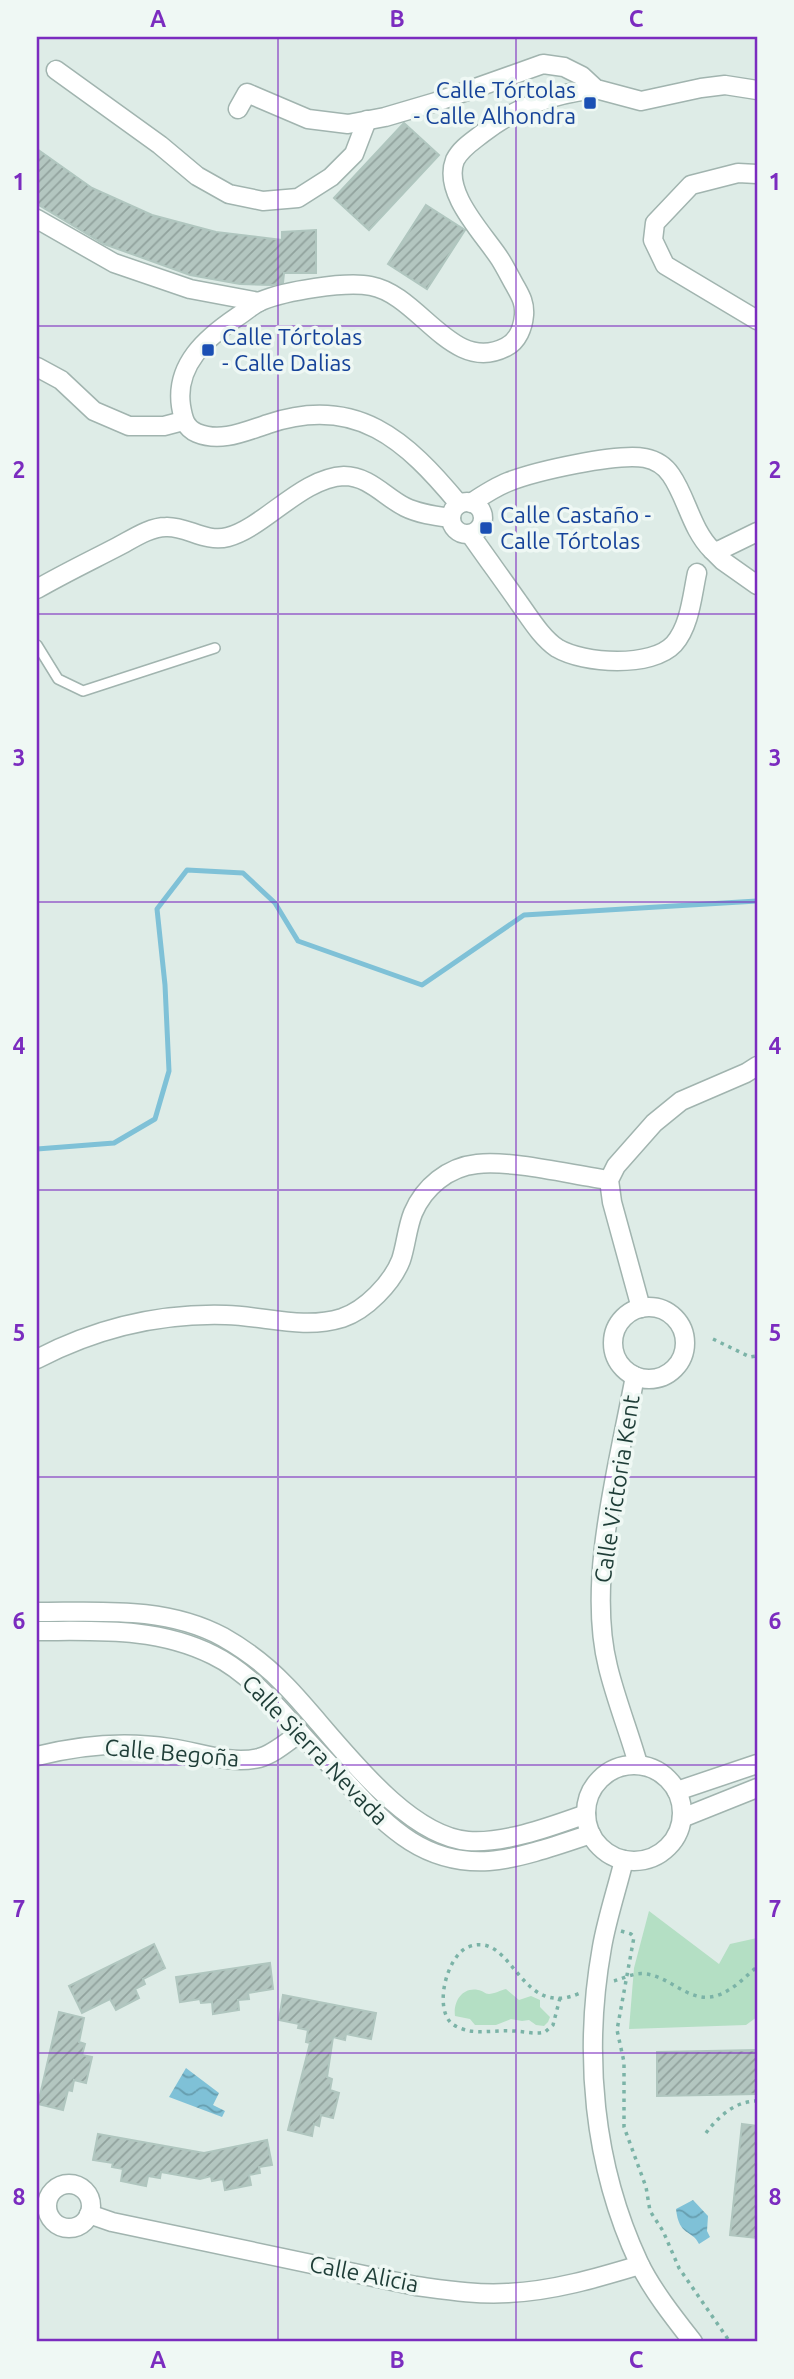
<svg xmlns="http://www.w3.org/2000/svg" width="794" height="2379" viewBox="0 0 794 2379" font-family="Ubuntu,sans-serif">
<defs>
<pattern id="water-waves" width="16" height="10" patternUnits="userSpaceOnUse" patternTransform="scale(1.75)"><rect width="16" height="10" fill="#7fc1d7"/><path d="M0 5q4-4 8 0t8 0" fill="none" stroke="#679eaf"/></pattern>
<pattern id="building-hatch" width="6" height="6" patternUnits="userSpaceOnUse" patternTransform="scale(1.75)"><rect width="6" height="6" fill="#b3c6c0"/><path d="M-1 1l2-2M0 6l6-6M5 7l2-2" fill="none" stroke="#91a29d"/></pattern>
</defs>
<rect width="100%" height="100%" fill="#deece7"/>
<!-- green -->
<g fill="#b4dfc4">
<polygon points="649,1911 719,1964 730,1944 757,1938 757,2017 746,2025 629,2029 634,1968"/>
<path d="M506,1989L519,2000L531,1996L540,2000V2007L550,2017L548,2022L544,2026L536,2025L529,2020L522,2021L511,2019L496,2025H475L470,2019L455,2016C453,2002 462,1987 478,1990C482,1990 485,1994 489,1994C494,1994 501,1990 506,1989Z"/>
</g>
<!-- water -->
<g fill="url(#water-waves)">
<polygon points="186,2068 219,2093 213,2105 225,2111 222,2117 169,2097"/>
<path d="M693,2200L708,2216L707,2231L710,2237L699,2244C692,2229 679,2237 676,2209Z"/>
</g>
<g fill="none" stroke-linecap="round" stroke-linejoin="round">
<!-- stream -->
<polyline stroke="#7fc1d7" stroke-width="5" points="37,1149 114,1143 155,1119 169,1071 165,985 157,909 187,870 243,873 275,903 298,941 422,985 524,915 757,901"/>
</g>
<!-- building -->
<g fill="url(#building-hatch)" stroke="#b0c6bf" stroke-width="2">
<polygon points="404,123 439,155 369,230 334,198"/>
<polygon points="37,149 92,188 152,215 216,232 282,240 282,232 316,230 316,273 284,273 283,283 272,285 240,284 190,275 104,244 37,204"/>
<polygon points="426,205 465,230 427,289 388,264"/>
<polygon points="154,1944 165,1968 143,1979 145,1984 135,1989 139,1998 116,2010 110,1999 82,2013 69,1986"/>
<polygon points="270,1963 273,1989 248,1993 249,1999 238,2000 239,2010 213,2014 212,2002 201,2003 200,1999 180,2002 176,1977"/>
<polygon points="283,1995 376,2013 371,2039 346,2034 345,2040 333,2037 327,2077 332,2079 330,2090 339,2093 333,2118 321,2115 319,2126 314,2124 312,2136 288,2130 310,2043 306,2042 308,2030 298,2028 299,2024 279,2020"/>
<polygon points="59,2012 84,2018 79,2042 85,2044 82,2055 92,2057 86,2083 74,2080 72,2091 68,2090 63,2110 38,2104"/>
<polygon points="757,2050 757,2094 657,2096 657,2052"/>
<polygon points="742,2124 757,2126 757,2238 730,2235"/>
<polygon points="98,2134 204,2153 267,2140 272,2165 259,2167 260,2173 249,2175 251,2185 225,2190 223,2179 212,2181 211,2176 200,2179 161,2172 160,2178 148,2176 146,2186 121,2181 123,2169 112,2167 113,2163 93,2160"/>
</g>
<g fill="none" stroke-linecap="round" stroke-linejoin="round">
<!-- lane casing -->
<g stroke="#a1b4af" stroke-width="12">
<polyline id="lane" points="37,645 58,679 83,691 215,648"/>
</g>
<!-- street casing -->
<g stroke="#a1b4af" stroke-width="21">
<g id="street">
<polyline points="56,70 160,145 197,176 229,194 263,201 298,198 331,177 354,154 367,120"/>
<polyline points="238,109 247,93 308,119 348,124 385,117 436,102 543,64 564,67 582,76 596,89 641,101 701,88 725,85 757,90"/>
<polyline points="757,174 738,173 691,185 655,223 653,240 665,265 757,320"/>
<polyline points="37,219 114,263 190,289 259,302"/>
<polyline points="37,367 61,380 94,411 129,426 164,426 183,421"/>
<circle cx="467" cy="518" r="16"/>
<path d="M471,503C483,495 495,487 508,482C536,471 616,453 645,458C655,460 665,466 671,475C687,498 691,529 712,550L718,551L757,532"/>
<path d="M459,504C406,440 356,394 268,424C246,431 221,443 197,433C185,428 183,418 181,406C175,365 206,338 237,317C245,312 252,305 261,301C285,291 345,281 371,286C420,295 452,375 506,347C518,341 523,327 524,315C525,302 520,295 514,284C509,275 505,267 500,259C484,234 442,193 455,160C461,148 473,141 483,133C518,106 552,94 596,89"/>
<path d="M470,534C486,557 503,580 519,603C530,618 541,637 557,648C584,664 652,668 674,644C690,626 692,596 697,573"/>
<polyline points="712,550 723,561 757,585"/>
<path d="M37,589C63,574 90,561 117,547C131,540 149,527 166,527C187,526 205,543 228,537C265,527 301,478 344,476C369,476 385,497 405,507C419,514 436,516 451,518"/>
<circle cx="649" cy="1343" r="36"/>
<polyline points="641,1308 612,1202 609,1180 616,1166 654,1123 681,1101 746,1073 757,1066"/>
<path d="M37,1359C95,1329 160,1313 226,1315C265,1316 303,1330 342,1318C366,1310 392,1283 401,1260C406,1245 407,1228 413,1213C424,1187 448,1167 477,1164C513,1160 572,1175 609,1180"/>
<path d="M635,1376C619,1464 586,1580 608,1667C616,1700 629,1732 638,1764"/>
<path d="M37,1612C100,1612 166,1606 223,1637C246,1650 268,1667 286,1686C332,1733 400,1835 468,1841C504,1844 552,1826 586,1814"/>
<path d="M37,1631C98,1631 157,1627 213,1655C246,1671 272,1701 296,1728C313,1748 332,1767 350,1786C389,1829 426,1865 489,1861C519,1859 561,1844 591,1834"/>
<path d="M37,1756C80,1745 126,1741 170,1748C199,1752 230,1765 259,1758C274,1754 288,1741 300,1733"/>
<circle cx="634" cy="1813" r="48"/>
<polyline points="677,1791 757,1764"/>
<polyline points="682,1818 757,1788"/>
<path d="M624,1860C617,1889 607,1918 602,1947C583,2053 593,2165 639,2263C652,2290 675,2319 693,2342"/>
<circle cx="69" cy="2206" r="22"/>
<path d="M89,2214L112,2222L416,2286C446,2290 477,2295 508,2293C553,2291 597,2278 640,2265"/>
</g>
</g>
<!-- path -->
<g stroke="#7bb3a7" stroke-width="3.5" stroke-dasharray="3.5 5" stroke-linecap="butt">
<polyline points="713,1339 750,1357 757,1356"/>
<polyline points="621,1931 631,1934 634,1937 617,2030 624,2062 624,2127 646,2187 650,2211 663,2231 679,2268 730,2342"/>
<path d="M614,1981C624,1978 635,1972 646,1974C674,1977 694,2011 727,1991C738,1985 747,1975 757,1967"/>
<path d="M560,1998L553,2025L545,2032C535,2035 524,2031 513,2031C499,2030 484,2033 470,2031C464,2030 456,2027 451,2023C434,2006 447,1956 468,1947C514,1929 518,2021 580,1993"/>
<path d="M706,2133C718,2117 735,2101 757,2101"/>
</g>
<!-- lane -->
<use href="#lane" stroke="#fff" stroke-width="9"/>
<!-- street -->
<use href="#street" stroke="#fff" stroke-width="18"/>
</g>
<!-- grid -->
<path fill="none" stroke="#7b2cbf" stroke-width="2" stroke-opacity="0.55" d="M278,37V2342M516,37V2342M37,326H757M37,614H757M37,902H757M37,1190H757M37,1477H757M37,1765H757M37,2053H757"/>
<!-- markers -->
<g fill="#1a4fb4" stroke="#eff8f4" stroke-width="2.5">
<rect x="583" y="96" width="14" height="14" rx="3.5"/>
<rect x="201" y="343" width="14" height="14" rx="3.5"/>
<rect x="479" y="521" width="14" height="14" rx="3.5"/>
</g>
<g text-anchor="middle" stroke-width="7" stroke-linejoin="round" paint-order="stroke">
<!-- transit labels -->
<g font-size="23" fill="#164399" stroke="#eff8f4" text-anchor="start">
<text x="576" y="98" text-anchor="end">Calle Tórtolas<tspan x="576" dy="26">- Calle Alhondra</tspan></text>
<text x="222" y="345">Calle Tórtolas<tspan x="222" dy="26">- Calle Dalias</tspan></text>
<text x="500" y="523">Calle Castaño -<tspan x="500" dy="26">Calle Tórtolas</tspan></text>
</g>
<!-- street labels -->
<g font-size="23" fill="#1e3d37" stroke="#eff8f4">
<text transform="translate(617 1489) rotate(-81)" y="8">Calle Victoria Kent</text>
<text transform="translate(315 1750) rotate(46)" y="8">Calle Sierra Nevada</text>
<text transform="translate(172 1753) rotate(5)" y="8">Calle Begoña</text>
<text transform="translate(364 2274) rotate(11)" y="8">Calle Alicia</text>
</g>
</g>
<!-- border -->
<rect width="794" height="2379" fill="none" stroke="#eff8f4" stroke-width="77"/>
<rect x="38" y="38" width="718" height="2302" fill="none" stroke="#7b2cbf" stroke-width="2.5"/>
<g font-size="23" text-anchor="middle" font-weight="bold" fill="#7b2cbf">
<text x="158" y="27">A</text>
<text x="397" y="27">B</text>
<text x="636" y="27">C</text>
<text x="19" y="190">1</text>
<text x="775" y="190">1</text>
<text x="19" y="478">2</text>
<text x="775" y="478">2</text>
<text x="19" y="766">3</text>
<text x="775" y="766">3</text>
<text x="19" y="1054">4</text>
<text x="775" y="1054">4</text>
<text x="19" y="1341">5</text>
<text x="775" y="1341">5</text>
<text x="19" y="1629">6</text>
<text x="775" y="1629">6</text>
<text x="19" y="1917">7</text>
<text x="775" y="1917">7</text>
<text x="19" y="2205">8</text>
<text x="775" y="2205">8</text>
<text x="158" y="2368">A</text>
<text x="397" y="2368">B</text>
<text x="636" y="2368">C</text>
</g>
</svg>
